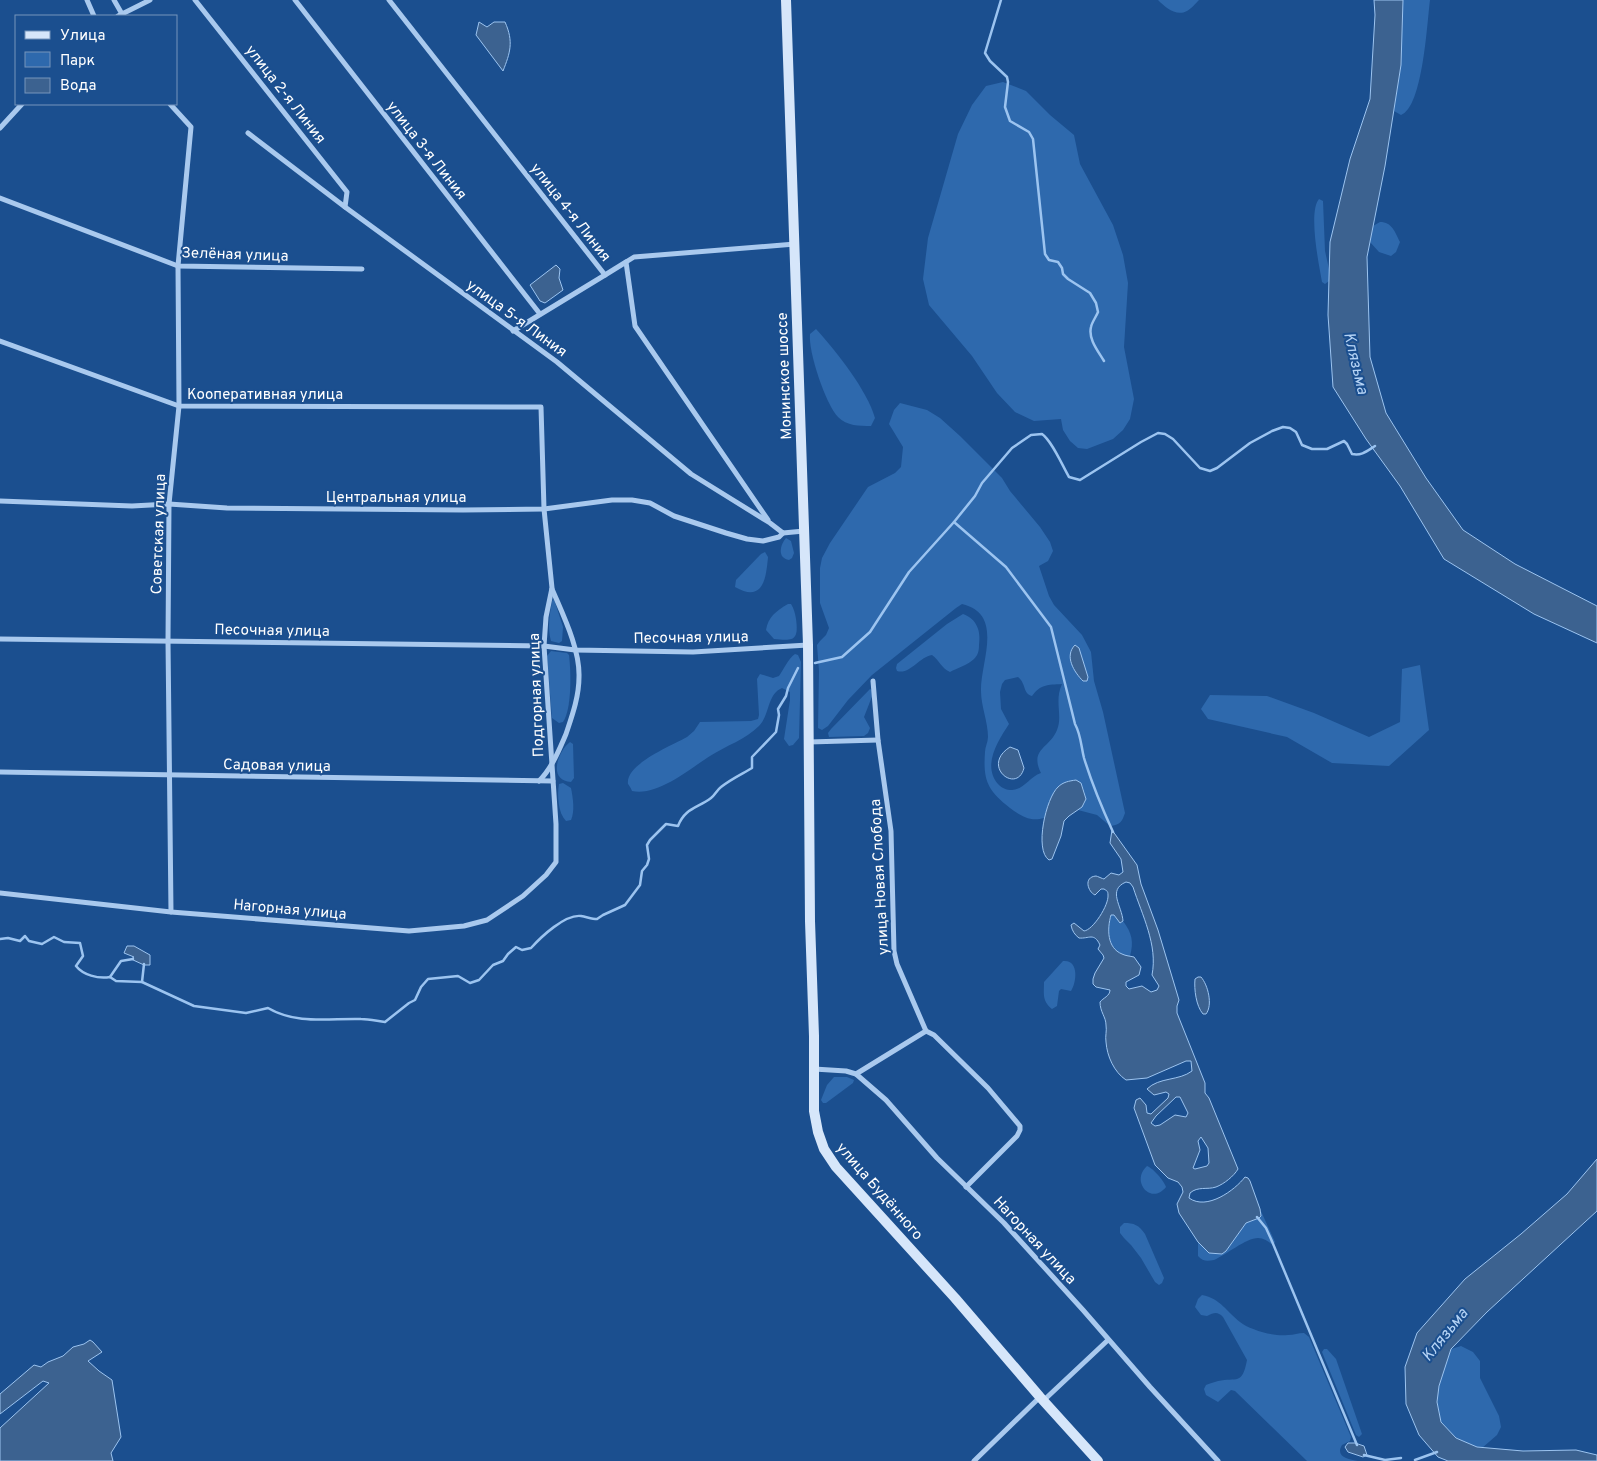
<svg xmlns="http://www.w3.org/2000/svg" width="1597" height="1461" viewBox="0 0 1597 1461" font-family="Overpass,sans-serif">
<rect width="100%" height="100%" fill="#1b4f8f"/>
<!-- green -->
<g fill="#2e69ad" fill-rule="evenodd">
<path d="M1158,0H1199C1196,3 1191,9 1187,11C1176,17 1165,7 1158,0Z"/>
<path d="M1403,0H1430C1427,23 1423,107 1401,115L1394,111L1401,65Z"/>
<polygon points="1003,82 1026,91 1050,115 1074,135 1080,164 1113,225 1123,255 1128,283 1124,347 1134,399 1130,419 1123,430 1113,439 1087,449 1078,448 1070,441 1063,430 1061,419 1034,421 1015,412 997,393 972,356 929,305 923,279 928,238 958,134 972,105 986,86"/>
<path d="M1319,199L1323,201L1325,251L1329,269V281L1325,284L1322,282C1319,265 1308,212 1319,199Z"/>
<path d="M1380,222C1392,222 1395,232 1400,242L1396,252L1391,256L1379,252L1370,242L1373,226Z"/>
<path d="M816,329C836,351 867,390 875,418L871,426C859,426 847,426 838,417C826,405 808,352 810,334Z"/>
<path d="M900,403L927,410L940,418L960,436L1002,478L1010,491L1040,527L1050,542L1053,551L1048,561L1039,566L1049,596L1054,605L1082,635L1091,652L1094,681L1103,712L1125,813C1122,822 1120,825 1110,826L1097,815L1078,810C1090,802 1085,793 1081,783L1051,797L1044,818C1030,822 1021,816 1010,808C987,790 983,780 985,752C985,747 988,742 988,737C988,722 981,706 981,691C980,663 1005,614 962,604L956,608L872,675L848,700L828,726L822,730L818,728L819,671L817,645L820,641L826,635L829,628L820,603V568L822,558L830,543L868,487L895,473L901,467L903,447L889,424L894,410ZM1018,677C1026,683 1023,694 1032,696C1041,684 1047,685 1062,684C1054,701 1063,716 1057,730C1050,748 1029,749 1041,773C1029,777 1025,789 1012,790C1006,790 1002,788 998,784C982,765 998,741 1009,724L1001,709L1000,692L1002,684L1005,680Z"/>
<path d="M786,538L791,541L794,553L792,558L789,560C777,558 780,545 786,538Z"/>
<path d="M765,552L768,557C766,579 763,603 735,587L736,580L761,554Z"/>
<path d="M554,599L563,627L562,641L559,643L551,641C547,628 550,613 552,601Z"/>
<path d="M788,604H791C794,609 795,613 796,619C799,641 793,641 774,639L766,630C768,617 776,611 788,604Z"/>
<path d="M963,614C977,619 981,631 979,645C979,651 978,655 974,659C968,665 957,668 950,672C942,669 939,660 932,655C919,657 910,675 897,671L896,668L897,664L947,624Z"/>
<path d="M551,651L567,653L569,655C571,671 572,709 563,722L559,723L552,718L547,656Z"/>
<path d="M795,654L798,655L801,662L799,738L793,745L789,746L784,739L790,700V692L782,688C767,694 770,715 759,726C745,740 727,745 710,756C691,768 657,797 632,791C632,790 629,785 628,784C625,764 673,745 687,737L694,731L700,722L751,721L758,719L759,715L757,679L760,674L773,678L779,676C784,669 788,659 795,654Z"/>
<polygon points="1420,665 1429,730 1389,766 1332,763 1287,737 1208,719 1201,709 1210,695 1267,696 1314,713 1369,737 1400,722 1402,669"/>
<polygon points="870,689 873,691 873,694 864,717 870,728 868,733 864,736 829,737 828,733 831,729"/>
<path d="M570,742L573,744L574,778L571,782C548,781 557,752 570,742Z"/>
<path d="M563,783L571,788C573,798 575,811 571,820L566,821C558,813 557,795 559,784Z"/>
<path d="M1111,915H1114L1121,923L1123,921C1132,933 1134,942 1130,956C1108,956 1107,931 1111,915Z"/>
<path d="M1063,961C1079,959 1077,982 1071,991L1061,989L1059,991L1057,1006L1052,1009C1042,1001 1044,994 1044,982Z"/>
<polygon points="834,1077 847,1077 854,1080 853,1083 826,1103 823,1103 821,1100 827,1085"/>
<path d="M1147,1166C1153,1168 1164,1181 1166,1187C1151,1206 1130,1181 1147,1166Z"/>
<path d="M1260,1209L1275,1242L1273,1245C1269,1242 1264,1238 1258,1238C1246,1238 1226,1255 1214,1260C1208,1261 1203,1262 1198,1256V1242L1209,1253L1226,1251L1246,1223L1259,1218L1261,1216Z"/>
<path d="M1124,1223C1134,1223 1139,1225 1145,1234L1164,1278L1162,1283L1159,1285L1155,1282L1141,1258L1131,1245L1124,1238L1120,1233V1227Z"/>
<path d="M1202,1295C1221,1299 1226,1311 1240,1322C1250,1330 1275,1337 1288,1335C1294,1335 1298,1333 1304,1333L1309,1337L1351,1437L1350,1441L1342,1445C1335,1457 1348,1459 1358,1461H1307L1235,1391L1231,1390L1218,1402L1206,1395L1204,1389L1206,1385C1209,1384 1214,1382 1218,1381C1237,1377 1242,1386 1247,1360L1223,1317C1217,1311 1214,1313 1207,1316L1201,1315L1195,1307L1198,1299Z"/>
<path d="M1461,1346L1473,1352L1480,1361V1378L1499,1416L1501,1427L1497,1435L1482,1448C1471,1447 1458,1441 1451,1433C1448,1429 1443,1425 1441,1421C1431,1397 1444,1372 1451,1349Z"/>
<polygon points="1324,1349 1327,1349 1336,1359 1362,1434 1359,1437 1356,1435 1322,1352"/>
</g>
<!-- water -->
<g fill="#3c6290" stroke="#9cc4f0" fill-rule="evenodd">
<polygon points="1374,0 1403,0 1401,65 1385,166 1367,257 1370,357 1386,413 1426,478 1463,530 1515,564 1597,606 1597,643 1534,614 1444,559 1400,486 1366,439 1333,387 1328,315 1330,242 1350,159 1370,99 1375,15"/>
<path d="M479,22L487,27L494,22H505C514,42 510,53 503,71L476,35Z"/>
<polygon points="556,265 560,269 559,278 563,290 545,303 540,301 530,285"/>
<path d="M1075,645L1079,648L1088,677L1087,681H1083C1074,672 1064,656 1075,645Z"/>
<path d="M1010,747L1018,750L1024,768C1017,795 980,766 1010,747Z"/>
<path d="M1076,780L1081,783L1086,799L1082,807L1069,816L1064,821L1061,836L1052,859L1049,860C1034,850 1046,798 1058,787C1063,782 1069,781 1076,780Z"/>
<path d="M1112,830L1137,865L1141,884L1158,930L1179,1000L1177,1006V1013L1205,1083V1093L1209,1098L1238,1169C1234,1176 1224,1184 1216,1187C1207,1190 1198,1186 1190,1193L1189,1198C1207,1211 1235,1190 1245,1177L1248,1178L1250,1181L1260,1209L1261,1216L1259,1218L1246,1223L1226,1251L1222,1254L1209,1253L1198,1242L1179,1213L1177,1204L1183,1192L1182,1187L1178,1182L1168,1178L1155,1165L1134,1108L1136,1100L1140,1098L1146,1105L1147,1113L1151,1114L1168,1098L1169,1094L1166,1092L1154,1095L1147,1089C1159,1077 1179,1081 1192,1071L1191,1061H1186L1147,1078L1126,1080C1114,1072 1107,1056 1106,1042C1105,1036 1107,1031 1106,1025C1106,1017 1100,1012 1100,1002C1103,998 1110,996 1110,990L1096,987L1093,984V979L1095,973L1104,958L1103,955L1098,949L1100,945C1094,932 1089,939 1079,938C1075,935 1072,931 1071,925L1074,923L1084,931C1093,930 1109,905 1108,895C1108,891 1107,891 1104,889H1101L1095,895C1088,892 1083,877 1096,876C1097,876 1103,879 1104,879L1111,873L1119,875L1123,872L1121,859L1110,843ZM1126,882L1130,883L1133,887C1142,915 1158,945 1152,975L1159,986L1157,990L1151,992L1142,986L1129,989L1126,986V982L1139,975L1141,967L1134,957C1130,956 1126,956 1122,954C1107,948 1107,929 1111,915H1114L1120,923L1123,921C1122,906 1107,890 1126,882ZM1176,1097H1180L1188,1113L1186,1117L1175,1115L1160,1125L1155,1126L1151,1123L1156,1116ZM1201,1137L1208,1148L1209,1163L1207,1166L1195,1169L1193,1168L1200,1150L1198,1141Z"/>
<polygon points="127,946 134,946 150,955 150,965 144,965 131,959 134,957 124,953"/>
<path d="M1198,977H1201C1208,985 1213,1005 1206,1014H1203C1196,1006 1194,989 1195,979Z"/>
<polygon points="1597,1159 1597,1211 1487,1312 1451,1349 1439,1386 1437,1402 1441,1422 1456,1438 1477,1447 1523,1451 1576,1450 1597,1455 1597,1461 1448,1461 1438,1457 1419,1435 1406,1404 1405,1367 1417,1333 1465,1279 1521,1234 1567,1194"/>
<polygon points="90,1340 93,1342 102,1352 88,1361 99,1371 112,1380 121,1437 111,1453 113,1461 0,1461 0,1428 49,1383 43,1381 0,1414 0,1394 34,1365 41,1367 48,1362 63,1356 73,1347 84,1344"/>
<polygon points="1348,1443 1355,1443 1364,1446 1367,1455 1363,1457 1348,1452 1345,1447"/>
</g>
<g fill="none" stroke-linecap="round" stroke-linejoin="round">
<!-- stream -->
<g stroke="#9cc4f0" stroke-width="2.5">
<path d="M1001,0L985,53L990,61L1007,77L1008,82L1005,107L1010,121L1029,132L1033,139L1045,254L1049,260L1058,262L1062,268L1063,274L1068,279L1090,293L1096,303L1098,312C1096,317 1092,322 1091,327C1088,339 1098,351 1104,361"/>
<path d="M954,522L1006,567L1051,627L1075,724C1081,735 1081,746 1084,758C1092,784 1102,808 1113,832"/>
<path d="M815,663L842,657L870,632L909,572L954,522L975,496L982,483L1012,448L1031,435L1042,434C1052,441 1062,465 1069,477L1080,480L1141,442L1158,433L1165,434L1173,439L1200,468L1210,471L1217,468L1250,443L1272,431L1283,427L1290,428L1296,432L1302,445L1312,449H1327L1344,441L1347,444L1352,454C1362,456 1367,451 1375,446"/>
<path d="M0,939L8,938L20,941L25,936L29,941L42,944L54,937L64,942L80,943L83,956L76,966C83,975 98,979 110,977L116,981L142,982L194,1006L246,1013L268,1008C297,1025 330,1018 361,1019C369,1019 377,1021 385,1022L409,1003L415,1000L421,987L428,979L458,976L470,983L479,980L493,965L503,961L508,954L516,947L522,950L531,948C541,937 565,914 581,916C587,917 592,919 597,919L603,915L625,905L640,885L642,871L647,865L649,859L647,845L650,840L666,824L678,826C685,808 698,808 711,798C715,795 717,790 721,787C731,779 742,774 752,768V757L776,732L779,715L778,709L786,696L788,688L798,668"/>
<polyline points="110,977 121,961 133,959"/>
<polyline points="142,982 144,964"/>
<polyline points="1257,1217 1266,1228 1271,1239 1357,1445"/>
<polyline points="1364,1455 1385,1460 1401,1458"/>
<polyline points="1415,1460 1437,1452"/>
</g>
<!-- street -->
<g stroke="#a9c9ee" stroke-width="5">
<polyline points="87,0 94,16"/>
<polyline points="114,0 122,14"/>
<polyline points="195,0 347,192 345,207"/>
<polyline points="295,0 540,314"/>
<polyline points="389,0 605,275 626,262 635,326 768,520"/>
<polyline points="118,16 150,0"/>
<polyline points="170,104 191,127 178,266 179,406 169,504 168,641 171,912"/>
<polyline points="0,128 22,104"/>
<polyline points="248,133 345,207 557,362 691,474 770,523 783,533 804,531"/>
<polyline points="0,198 178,266 362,269"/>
<polyline points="626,262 634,257 795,244"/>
<polyline points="513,331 605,275"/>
<polyline points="0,341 179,406 541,407 544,509 552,588 546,617 544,646 556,824 556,862 546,875 523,896 487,920 464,926 409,931 171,912 0,893"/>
<polyline points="0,501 132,506 169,504 227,508 463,510 544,509 612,500 632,500 650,503 674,516 726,533 747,539 763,541 779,537 783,533"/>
<polyline points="0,639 544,646 575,650 693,652 808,645"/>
<polyline points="873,681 878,740 891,831 894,951 897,964 926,1031 934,1035 988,1088 1020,1126 1020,1130 1017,1136 966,1187"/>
<polyline points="809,742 878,740"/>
<polyline points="0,772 553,781"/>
<path d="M539,781C552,768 559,750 566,734C572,716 579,697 579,677C580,649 563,615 552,589"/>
<polyline points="814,1069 846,1071 856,1074 886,1100 937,1158 1004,1223 1083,1310 1150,1387 1218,1461"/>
<polyline points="856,1074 926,1031"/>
<polyline points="1043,1401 1108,1340"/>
<polyline points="974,1461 1040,1397"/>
</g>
<!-- secondary -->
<polyline stroke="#d6e6fa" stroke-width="10" points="786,0 808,645 810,921 814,1036 814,1111 818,1132 824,1149 836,1167 955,1298 1040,1397 1098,1461"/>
</g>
<g text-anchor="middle" stroke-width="4" stroke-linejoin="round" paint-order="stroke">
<!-- street labels -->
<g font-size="15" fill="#fff" stroke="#1b4f8f">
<text transform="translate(286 94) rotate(52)" y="5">улица 2-я Линия</text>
<text transform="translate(427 150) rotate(52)" y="5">улица 3-я Линия</text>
<text transform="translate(571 212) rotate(52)" y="5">улица 4-я Линия</text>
<text transform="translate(235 254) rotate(2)" y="5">Зелёная улица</text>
<text transform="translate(517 318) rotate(36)" y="5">улица 5-я Линия</text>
<text transform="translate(784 376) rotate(-92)" y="5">Монинское шоссе</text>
<text x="265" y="399">Кооперативная улица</text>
<text x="396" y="502">Центральная улица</text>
<text transform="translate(158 534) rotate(-88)" y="5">Советская улица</text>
<text transform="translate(272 630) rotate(1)" y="5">Песочная улица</text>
<text transform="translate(691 637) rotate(-1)" y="5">Песочная улица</text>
<text transform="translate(536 695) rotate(-92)" y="5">Подгорная улица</text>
<text transform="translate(277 765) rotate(1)" y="5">Садовая улица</text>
<text transform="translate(879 877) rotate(-93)" y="5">улица Новая Слобода</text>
<text transform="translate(290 909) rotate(5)" y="5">Нагорная улица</text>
<text transform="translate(880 1191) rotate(49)" y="5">улица Будённого</text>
<text transform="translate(1035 1240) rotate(47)" y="5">Нагорная улица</text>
</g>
<!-- water labels -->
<g font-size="16" font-style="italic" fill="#b5d3f5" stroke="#1b4f8f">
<text transform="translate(1357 363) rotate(77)" y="6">Клязьма</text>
<text transform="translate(1444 1334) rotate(-51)" y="6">Клязьма</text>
</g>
</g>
<!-- legend -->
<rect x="15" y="15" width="162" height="90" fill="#1b4f8f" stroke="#7695bc"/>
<rect x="25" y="31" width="25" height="8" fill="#d6e6fa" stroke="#7695bc"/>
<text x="60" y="40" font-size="15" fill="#ffffff">Улица</text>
<rect x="25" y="52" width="25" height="15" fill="#2e69ad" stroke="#7695bc"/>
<text x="60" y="65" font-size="15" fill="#ffffff">Парк</text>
<rect x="25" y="78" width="25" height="15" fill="#3c6290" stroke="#7695bc"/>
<text x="60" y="90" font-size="15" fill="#ffffff">Вода</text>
</svg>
